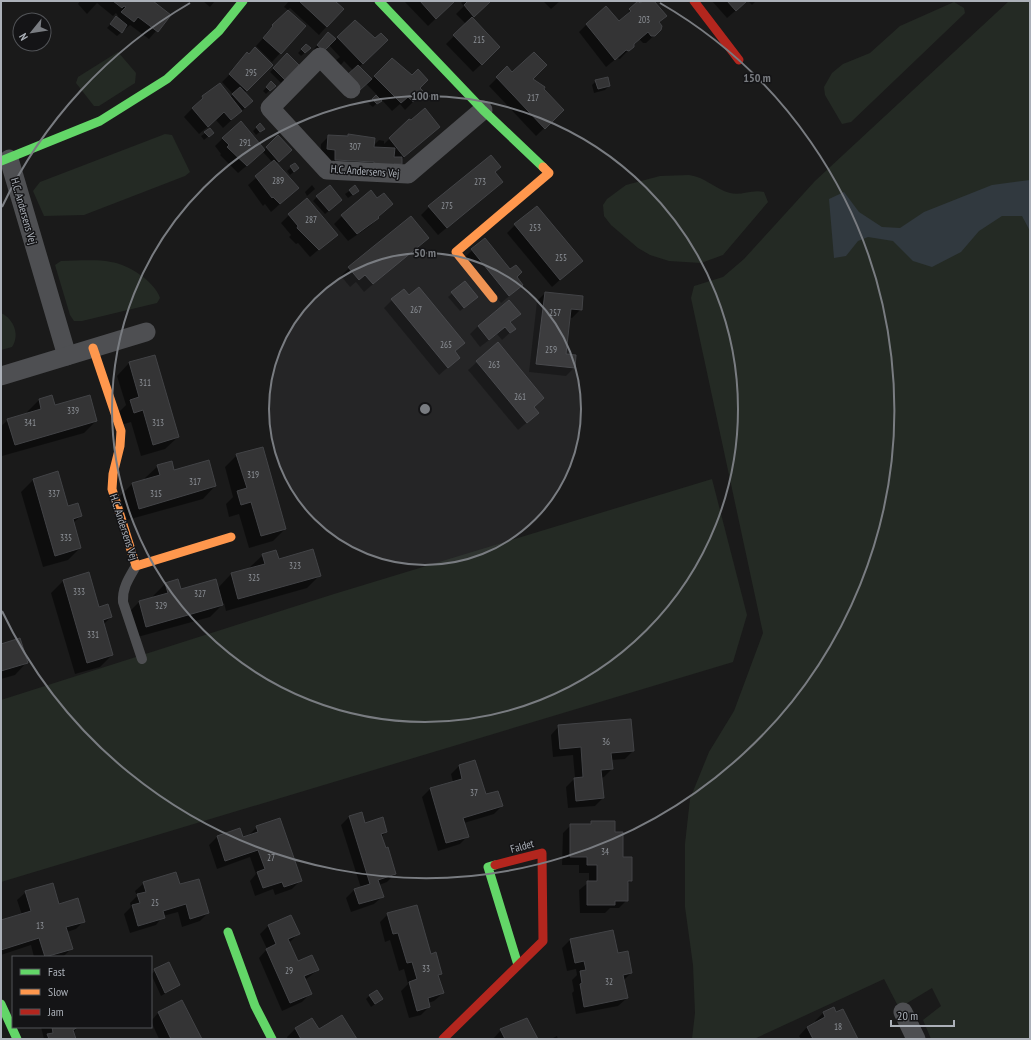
<svg xmlns="http://www.w3.org/2000/svg" width="1031" height="1040" viewBox="0 0 1031 1040" font-family="'PT Sans Narrow',sans-serif">
<rect width="100%" height="100%" fill="#1a1a1a"/>
<!-- green -->
<g fill="#242a24">
<polygon points="1009,1 1030,1 1030,1039 931,1039 923,1020 941,1006 932,988 899,1008 884,979 754,1039 692,1039 695,1013 693,965 685,907 685,844 690,799 709,752 734,711 763,633 691,298 694,286 723,277 744,259 815,181"/>
<polygon points="954,2 964,8 965,13 851,122 842,124 825,95 824,87 832,73 843,64 870,53 900,26"/>
<polygon points="118,52 136,73 135,83 99,106 94,106 76,83 78,77"/>
<polygon points="165,134 172,135 190,172 185,176 84,215 44,216 33,191 40,182"/>
<path d="M689,175C705,177 715,189 730,193C741,196 752,189 764,192L768,202L723,255L701,263L669,261L650,255L638,248L611,225L604,216L603,205L607,199L626,185L660,176Z"/>
<path d="M61,261C77,261 95,259 111,262C128,264 155,282 160,298L157,303L82,321H74L70,315L55,265Z"/>
<path d="M1,313C14,319 20,335 12,347L1,350Z"/>
<polygon points="712,479 747,615 733,662 1,882 1,700 334,594"/>
</g>
<!-- water -->
<polygon fill="#31393f" points="1030,180 1030,231 1022,216 1002,216 979,231 961,252 932,267 913,261 893,241 868,237 858,241 846,256 834,258 829,199 844,192 859,212 882,227 900,228 924,212 992,185"/>
<!-- shadow -->
<g fill="#0007">
<polygon points="80,1 150,1 170,15 149,39 130,25 117,36 107,28 118,16 116,13 113,16 97,3 87,14 78,4"/>
<polygon points="203,1 215,1 210,7"/>
<polygon points="289,1 334,1 327,26 319,35 290,8 288,10 284,7"/>
<polygon points="404,1 454,1 428,26"/>
<polygon points="463,1 490,1 472,18 491,55 473,72 446,44 466,24 456,14 464,6 461,3"/>
<polygon points="543,1 560,1 551,9"/>
<polygon points="644,1 653,1 660,30 646,43 643,43 639,39 620,59 617,58 606,67 579,32 587,24 619,23 630,10"/>
<polygon points="712,1 747,1 727,18"/>
<polygon points="748,1 756,1 752,5"/>
<polygon points="288,11 305,26 272,62 256,46 266,35 265,34"/>
<polygon points="355,21 375,39 386,40 359,67 371,80 392,60 423,92 405,110 400,104 392,111 381,99 373,107 369,104 377,95 344,61 340,66 335,61 340,57 329,45 320,54 314,49 328,33 335,40"/>
<polygon points="306,45 310,48 301,56 298,53"/>
<polygon points="255,49 272,65 244,93 248,105 223,128 216,120 199,134 184,117 203,97 230,97 233,94 222,82 232,72 231,70"/>
<polygon points="287,55 298,65 281,83 270,72"/>
<polygon points="507,68 512,73 532,79 563,110 536,136 489,86"/>
<polygon points="596,81 609,86 605,90 594,93 592,85"/>
<polygon points="271,83 274,86 266,94 263,91"/>
<polygon points="409,120 439,127 401,160 401,164 393,172 327,168 320,157 321,144 329,136 346,137 348,135 359,136 359,138 374,145 379,140 384,141 384,144"/>
<polygon points="260,124 263,129 256,135 253,131"/>
<polygon points="210,130 212,133 204,140 201,136"/>
<polygon points="278,137 290,150 276,163 289,196 271,212 265,204 263,206 248,185 273,163 263,152 238,173 220,155 221,154 215,146 223,138 264,150"/>
<polygon points="295,164 298,168 290,175 287,171"/>
<polygon points="494,173 502,182 438,235 421,215 429,207"/>
<polygon points="312,185 315,189 307,196 305,192"/>
<polygon points="355,187 358,191 348,198 345,194"/>
<polygon points="317,197 337,204 325,214 313,201"/>
<polygon points="377,199 392,204 370,226 348,241 334,224 342,216"/>
<polygon points="289,215 336,235 310,257 298,243 296,244 289,237 291,235 281,223"/>
<polygon points="515,225 581,261 552,287 507,233"/>
<polygon points="427,238 364,292 356,282 350,287 341,276 349,268"/>
<polygon points="484,239 516,277 513,293 501,303 464,258"/>
<polygon points="465,282 473,301 460,311 448,297"/>
<polygon points="545,293 581,309 572,318 569,317 565,355 575,356 574,368 566,376 529,372 537,301"/>
<polygon points="409,297 463,343 454,352 459,358 439,375 384,308 392,300"/>
<polygon points="519,314 510,323 514,329 502,340 497,334 480,347 470,334 478,326"/>
<polygon points="154,356 178,437 165,449 141,456 131,422 121,425 118,413 126,405 117,376 129,363"/>
<polygon points="477,362 538,413 518,430 468,370"/>
<polygon points="51,397 54,406 96,421 84,433 2,456 1,426 8,420 27,414 27,412 39,400"/>
<polygon points="237,455 285,529 273,541 249,548 239,514 229,517 226,504 233,497 225,467"/>
<polygon points="158,466 215,486 203,499 127,520 120,496 132,484 146,480 145,478"/>
<polygon points="58,472 68,507 81,516 73,523 80,548 68,560 43,567 21,492 33,480"/>
<polygon points="263,555 320,575 307,588 226,611 224,603 210,617 134,638 127,614 139,602 154,598 153,596 165,584 180,590 218,588 231,574 251,569 250,567"/>
<polygon points="88,573 98,608 111,617 103,625 112,655 100,667 75,674 51,593 63,581"/>
<polygon points="1,645 27,662 15,675 1,679"/>
<polygon points="559,726 633,751 625,759 611,760 612,769 604,777 601,778 603,798 595,806 568,808 566,787 575,778 573,755 553,757 551,735"/>
<polygon points="474,761 485,796 502,806 494,814 464,823 468,836 460,844 438,851 422,797 430,789 453,782 451,774 459,766"/>
<polygon points="349,817 386,832 381,837 395,874 387,882 379,885 383,896 374,904 351,912 346,898 354,890 361,888 341,825"/>
<polygon points="592,822 614,833 631,881 627,884 627,900 619,908 610,908 605,913 580,913 579,890 589,882 589,873 579,873 579,865 562,865 563,833 571,825 588,825"/>
<polygon points="257,827 300,881 292,889 275,895 273,889 255,896 250,881 256,874 250,857 217,869 209,845 217,837 243,838 249,835"/>
<polygon points="144,883 179,886 208,913 200,921 182,927 178,912 163,916 156,925 130,933 124,914 131,907 130,903 137,896 135,891"/>
<polygon points="26,892 59,905 84,921 76,929 67,932 72,948 64,956 34,957 31,945 1,955 1,921 22,915 17,900"/>
<polygon points="388,914 430,955 441,973 438,976 443,993 434,1001 428,1003 429,1007 421,1015 409,1018 401,991 408,984 404,969 399,971 390,940 385,942 380,922"/>
<polygon points="291,916 298,934 289,943 297,963 318,970 305,980 310,994 302,1002 282,1011 259,958 267,949 260,934 268,926"/>
<polygon points="570,940 617,955 631,973 623,981 627,998 618,1006 576,1014 572,993 574,991 572,980 577,975 576,969 567,971 562,948"/>
<polygon points="168,963 179,985 161,996 151,974"/>
<polygon points="370,995 382,999 371,1007 366,999"/>
<polygon points="182,1002 201,1039 159,1039 151,1021 158,1013"/>
<polygon points="833,1008 857,1039 801,1039 799,1036 807,1027 816,1023 815,1021 823,1013"/>
<polygon points="312,1020 318,1030 356,1039 288,1039 287,1037 295,1029"/>
<polygon points="41,1027 77,1027 77,1028 73,1033 75,1039 44,1039"/>
<polygon points="501,1030 536,1039 493,1039"/>
<polygon points="557,1036 558,1039 551,1039"/>
</g>
<!-- building -->
<g fill="#343435" stroke="#424346">
<polygon points="113,1 153,1 171,15 158,32 138,17 134,22 121,12 126,7 124,6 122,8"/>
<polygon points="299,1 335,1 344,9 327,27"/>
<polygon points="420,1 455,1 436,19"/>
<polygon points="468,1 491,1 474,17 464,5"/>
<polygon points="638,1 640,3 643,1 654,1 667,16 659,22 662,26 661,30 655,36 651,36 648,32 634,44 634,47 629,51 626,50 615,60 586,24 606,6 619,21 631,11 629,9"/>
<polygon points="727,1 747,1 736,11"/>
<polygon points="288,10 306,26 281,54 263,38 273,26 272,25"/>
<polygon points="116,16 127,25 122,33 110,24"/>
<polygon points="472,17 500,47 482,65 453,35"/>
<polygon points="355,20 375,38 381,33 388,40 363,64 337,37"/>
<polygon points="328,32 336,39 324,51 317,45"/>
<polygon points="306,44 311,48 305,53 301,49"/>
<polygon points="255,47 273,65 247,91 229,74 247,52 249,54"/>
<polygon points="534,52 547,65 533,79 545,87 544,89 564,110 545,129 496,77 507,66 512,72"/>
<polygon points="287,53 299,65 285,80 273,68"/>
<polygon points="392,58 412,75 418,69 428,80 420,88 424,92 413,102 408,97 401,103 374,76"/>
<polygon points="358,65 372,79 360,90 346,76"/>
<polygon points="608,77 610,86 598,89 595,80"/>
<polygon points="271,81 276,86 270,91 266,87"/>
<polygon points="220,83 242,111 231,120 224,112 208,127 192,108 203,98 202,96"/>
<polygon points="240,87 253,101 245,108 232,94"/>
<polygon points="376,95 382,101 377,104 372,99"/>
<polygon points="425,108 440,127 404,157 389,138 409,119 411,120"/>
<polygon points="241,121 265,150 247,166 227,147 229,145 222,138"/>
<polygon points="260,123 265,129 260,132 256,127"/>
<polygon points="210,128 214,133 209,137 204,132"/>
<polygon points="348,134 375,138 374,147 395,148 394,157 402,157 402,164 394,164 394,166 374,164 374,162 335,160 335,150 327,149 328,135 348,136"/>
<polygon points="278,135 292,150 279,162 266,147"/>
<polygon points="491,155 501,167 495,172 503,182 447,228 428,206"/>
<polygon points="274,160 299,188 280,204 273,197 272,198 255,176"/>
<polygon points="295,163 299,168 294,172 290,166"/>
<polygon points="330,185 342,200 329,211 316,196"/>
<polygon points="355,185 359,191 353,195 349,190"/>
<polygon points="371,190 377,198 384,193 393,204 378,217 379,218 357,234 341,215"/>
<polygon points="307,198 338,235 319,250 297,228 298,226 288,214"/>
<polygon points="537,206 583,261 560,280 514,224"/>
<polygon points="411,216 429,238 373,284 365,275 359,280 348,267"/>
<polygon points="485,238 510,269 516,265 522,272 517,277 523,285 509,296 471,249"/>
<polygon points="465,281 478,297 464,308 451,292"/>
<polygon points="419,287 465,343 455,351 460,358 448,368 391,299 404,289 409,295"/>
<polygon points="545,292 583,296 582,310 571,309 566,354 576,355 575,368 536,364"/>
<polygon points="509,300 521,314 510,322 516,329 510,333 505,327 489,340 478,326"/>
<polygon points="498,342 544,398 534,407 539,413 527,423 476,361"/>
<polygon points="155,355 179,437 153,445 143,410 134,413 130,400 139,397 129,362"/>
<polygon points="52,395 55,405 90,395 97,421 15,445 7,419 41,409 39,399"/>
<polygon points="263,447 286,529 261,536 251,502 241,505 237,491 247,488 236,454"/>
<polygon points="209,460 216,486 139,509 132,483 160,475 157,465 172,461 174,470"/>
<polygon points="58,471 68,506 78,503 82,516 73,519 81,548 55,556 33,479"/>
<polygon points="313,549 321,576 238,599 231,573 265,564 262,554 276,550 279,559"/>
<polygon points="89,572 99,607 108,604 112,617 103,620 113,655 87,663 63,580"/>
<polygon points="178,579 181,589 216,579 223,605 146,627 139,601 168,593 165,583"/>
<polygon points="20,638 28,663 1,671 1,644"/>
<polygon points="631,719 634,751 611,753 613,769 601,770 604,798 576,801 574,778 583,777 581,747 560,749 558,725"/>
<polygon points="475,760 486,794 498,791 503,806 463,818 469,837 446,843 430,788 462,779 459,765"/>
<polygon points="362,812 365,823 383,817 387,832 381,834 386,848 388,847 396,874 378,880 384,897 359,904 354,889 370,884 349,816"/>
<polygon points="280,818 302,881 284,887 282,882 263,888 257,872 265,869 258,850 225,861 217,836 240,828 243,837 258,832 256,826"/>
<polygon points="591,821 615,821 615,832 623,832 623,857 632,857 632,881 628,881 628,901 615,901 615,905 587,905 587,881 597,881 597,865 587,865 587,857 570,857 570,824 591,824"/>
<polygon points="176,872 180,884 199,879 209,913 190,919 186,904 163,911 165,918 138,926 132,905 140,903 137,894 146,892 143,882"/>
<polygon points="53,883 59,904 78,898 85,922 66,927 73,949 45,957 39,938 1,950 1,920 31,911 25,891"/>
<polygon points="417,905 431,954 436,952 442,974 438,975 444,993 428,998 430,1007 417,1011 409,982 417,979 412,962 407,963 398,933 393,934 387,913"/>
<polygon points="291,915 300,934 288,939 298,961 312,955 319,970 304,976 312,994 290,1003 266,949 276,944 268,925"/>
<polygon points="613,930 618,953 628,951 632,973 623,975 628,998 584,1007 580,984 582,983 580,971 586,970 584,961 575,963 570,939"/>
<polygon points="169,962 180,985 165,993 154,969"/>
<polygon points="377,990 383,999 375,1004 369,995"/>
<polygon points="182,1000 202,1039 171,1039 158,1012"/>
<polygon points="834,1007 836,1012 843,1009 858,1039 813,1039 807,1027 825,1017 823,1012"/>
<polygon points="342,1015 357,1039 301,1039 295,1028 312,1018 319,1029"/>
<polygon points="527,1018 538,1039 505,1039 500,1029"/>
<polygon points="52,1027 78,1027 73,1030 76,1039 49,1039 47,1034 53,1033"/>
</g>
<g fill="none" stroke-linecap="round" stroke-linejoin="round">
<!-- lane -->
<path stroke="#4e4f52" stroke-width="10" d="M136,566C129,578 122,588 123,602L142,659"/>
<!-- street -->
<g stroke="#4e4f52" stroke-width="19">
<polyline points="351,89 320,57 270,108 327,170 408,174 483,110"/>
<polyline points="9,159 67,356"/>
<polyline points="1,376 146,332"/>
<polyline points="903,1012 916,1039"/>
</g>
<!-- fast -->
<g stroke="#63d668" stroke-width="9">
<polyline points="379,1 483,110 543,167"/>
<polyline points="1,161 100,121 167,79 219,31 243,1"/>
<polyline points="495,865 488,867 518,965"/>
<polyline points="228,932 255,1006 272,1039"/>
<polyline points="1,1004 17,1039"/>
</g>
<!-- slow -->
<g stroke="#ff974d" stroke-width="9">
<polyline points="493,298 456,252 549,173 543,167"/>
<polyline points="93,348 121,431 120,446 113,474 112,489 136,566 231,537"/>
</g>
<!-- jam -->
<g stroke="#b3261e" stroke-width="9">
<polyline points="694,1 739,60"/>
<polyline points="443,1039 543,941 542,853 495,865"/>
</g>
</g>
<!-- distance rings -->
<circle cx="425" cy="409" r="156" fill="#797c81" fill-opacity=".12"/>
<g fill="none" stroke="#797c81" stroke-width="2">
<circle cx="425" cy="409" r="156"/>
<circle cx="425" cy="409" r="313"/>
<path d="M2 207A469 469 0 0 1 190 3M660 3A469 469 0 1 1 2 611"/>
</g>
<g text-anchor="middle" stroke-width="3" stroke-linejoin="round" paint-order="stroke">
<!-- number labels -->
<g font-size="9" fill="#8e9298">
<text x="644" y="23">203</text>
<text x="479" y="43">215</text>
<text x="251" y="76">295</text>
<text x="533" y="101">217</text>
<text x="245" y="146">291</text>
<text x="355" y="150">307</text>
<text x="278" y="184">289</text>
<text x="480" y="185">273</text>
<text x="447" y="209">275</text>
<text x="311" y="223">287</text>
<text x="535" y="231">253</text>
<text x="561" y="261">255</text>
<text x="416" y="313">267</text>
<text x="555" y="316">257</text>
<text x="446" y="348">265</text>
<text x="551" y="353">259</text>
<text x="494" y="368">263</text>
<text x="145" y="386">311</text>
<text x="520" y="400">261</text>
<text x="73" y="414">339</text>
<text x="30" y="426">341</text>
<text x="158" y="426">313</text>
<text x="253" y="478">319</text>
<text x="195" y="485">317</text>
<text x="54" y="497">337</text>
<text x="156" y="497">315</text>
<text x="66" y="541">335</text>
<text x="295" y="569">323</text>
<text x="254" y="581">325</text>
<text x="79" y="595">333</text>
<text x="200" y="597">327</text>
<text x="161" y="609">329</text>
<text x="93" y="638">331</text>
<text x="606" y="745">36</text>
<text x="474" y="796">37</text>
<text x="605" y="855">34</text>
<text x="271" y="861">27</text>
<text x="155" y="906">25</text>
<text x="40" y="929">13</text>
<text x="426" y="972">33</text>
<text x="289" y="974">29</text>
<text x="609" y="985">32</text>
<text x="838" y="1030">18</text>
</g>
<!-- street labels -->
<g font-size="11" fill="#acb1b9" stroke="#141416">
<text transform="translate(365 171) rotate(4)" y="4">H.C. Andersens Vej</text>
<text transform="translate(24 211) rotate(74)" y="4">H.C. Andersens Vej</text>
<text transform="translate(124 527) rotate(72)" y="4">H.C. Andersens Vej</text>
<text transform="translate(522 846) rotate(-15)" y="4">Faldet</text>
</g>
</g>
<circle cx="425" cy="409" r="6" fill="#797c81" stroke="#141416" stroke-width="2"/>
<g font-size="12" text-anchor="middle" font-weight="bold" fill="#797c81" stroke="#141416" stroke-width="3" stroke-linejoin="round" paint-order="stroke">
<text x="757" y="82">150 m</text>
<text x="425" y="100">100 m</text>
<text x="425" y="257">50 m</text>
</g>
<!-- border -->
<rect width="1031" height="1040" fill="none" stroke="#acb1b9" stroke-width="4"/>
<!-- legend -->
<rect x="12" y="956" width="140" height="72" fill="#141416" stroke="#515357"/>
<rect x="20" y="969" width="20" height="6" fill="#63d668" stroke="#515357"/>
<text x="48" y="976" font-size="12" fill="#acb1b9">Fast</text>
<rect x="20" y="989" width="20" height="6" fill="#ff974d" stroke="#515357"/>
<text x="48" y="996" font-size="12" fill="#acb1b9">Slow</text>
<rect x="20" y="1009" width="20" height="6" fill="#b3261e" stroke="#515357"/>
<text x="48" y="1016" font-size="12" fill="#acb1b9">Jam</text>
<!-- north arrow -->
<g transform="translate(32 32) rotate(240)"><circle r="19" fill="#141416" stroke="#515357"/>
<path d="M0-3L7 15L0 10L-7 15Z" fill="#797c81"/>
<text y="-6" font-size="11" font-weight="bold" text-anchor="middle" fill="#acb1b9">N</text>
</g>
<!-- scale -->
<path d="M891 1020v6h63v-6" fill="none" stroke="#acb1b9" stroke-width="2"/>
<text x="897" y="1020" font-size="12" fill="#acb1b9" stroke="#141416" stroke-width="3" paint-order="stroke">20 m</text>
</svg>
